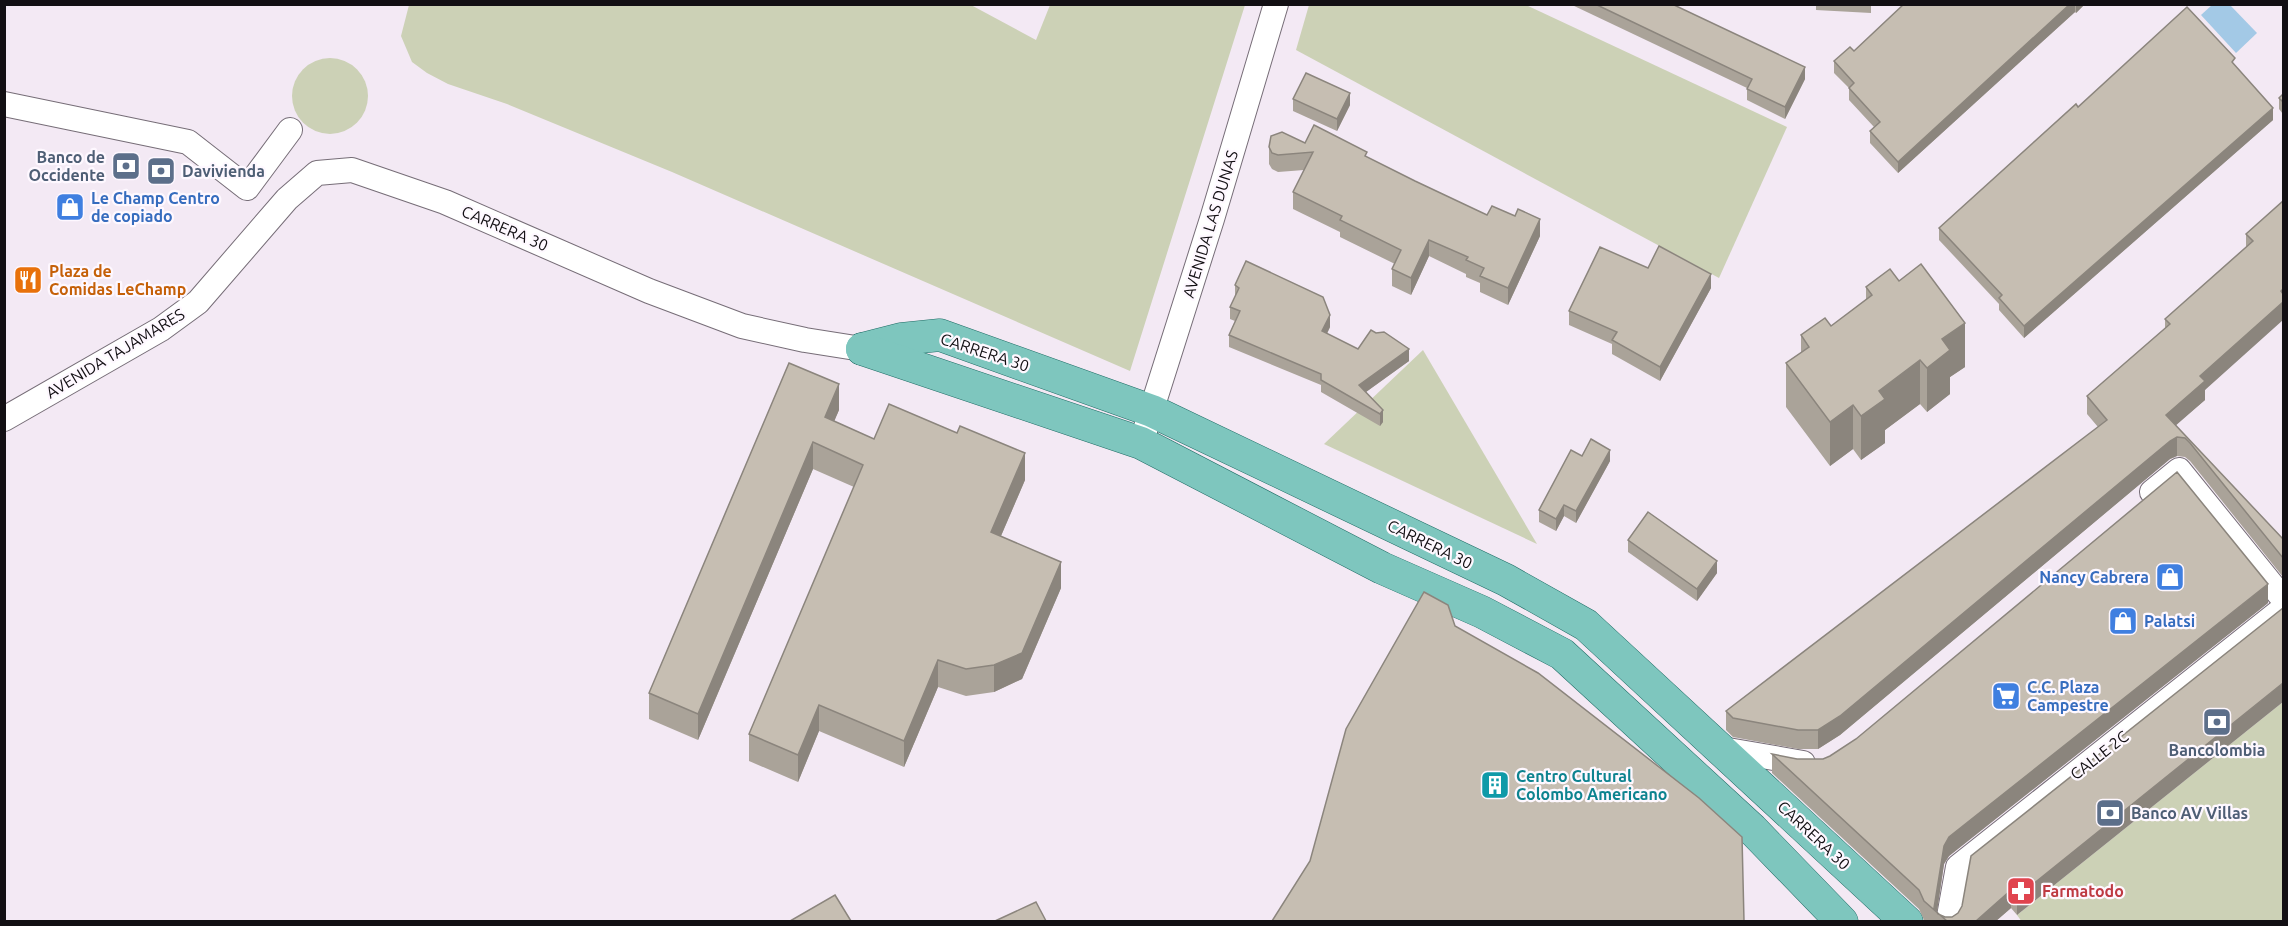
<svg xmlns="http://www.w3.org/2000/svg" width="2288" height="926" viewBox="0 0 2288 926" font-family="Ubuntu,sans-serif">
<rect width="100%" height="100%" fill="#f3e9f4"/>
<!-- green -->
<g fill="#ccd1b6">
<polygon points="409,5 971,5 1036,40 1050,5 1245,5 1130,371 672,172 507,104 448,84 427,73 412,62 401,36"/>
<polygon points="1309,5 1526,5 1787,127 1719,278 1296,50"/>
<circle cx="330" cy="96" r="38"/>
<polygon points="1423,350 1537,544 1324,444"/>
<polygon points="2283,702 2283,921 2022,922 2017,915"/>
</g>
<!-- water -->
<polygon fill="#a3c9e6" points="2212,5 2230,5 2257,33 2236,53 2201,15"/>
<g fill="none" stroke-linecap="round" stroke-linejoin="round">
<!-- minor casing -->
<g stroke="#766d77" stroke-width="26">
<g id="minor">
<polyline points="4,104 188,142 247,188 290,130"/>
<polyline points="4,419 161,329 198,302 287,199 317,173 352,170 445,202 649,291 742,326 805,340 862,349"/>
<polyline points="1141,443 1212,219 1276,4"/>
<polyline points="2152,492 2179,470 2284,600"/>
<polyline points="1722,749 1803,763"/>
<polyline points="1948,922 1958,867 2284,608"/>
</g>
</g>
<!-- major casing -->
<g stroke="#206d66" stroke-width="33">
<g id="major">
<polyline points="862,349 901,339 940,335 1152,411 1506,580 1586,625 1907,922"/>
<polyline points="862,349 1141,443 1382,568 1482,612 1562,654 1752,829 1842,922"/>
</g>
</g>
<!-- minor -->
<use href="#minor" stroke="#fff" stroke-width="24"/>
<!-- major -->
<use href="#major" stroke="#7ec6be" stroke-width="32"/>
</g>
<!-- wall -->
<g fill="#aaa399">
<polygon points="1570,4 1672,4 1805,79 1785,119 1747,100 1747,88"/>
<polygon points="1816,4 1871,4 1871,13 1816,10"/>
<polygon points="1904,4 2085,4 2076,13 2075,12 1898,173 1870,143 1870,131 1874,127 1849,100 1849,88 1834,73 1834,61 1854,51"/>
<polygon points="2235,66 2273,120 2024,338 1999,310 1999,304 1939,240 1939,228 2078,107"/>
<polygon points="2283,94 2283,114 2279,109 2279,98"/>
<polygon points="1293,99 1350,105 1337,131 1293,111"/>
<polygon points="1305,143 1367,157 1415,181 1487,215 1540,236 1508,305 1480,292 1480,283 1466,277 1466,274 1429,256 1411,295 1392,286 1392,269 1395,264 1340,237 1340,232 1293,209 1293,192 1304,170 1278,172 1272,169 1269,164 1269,147"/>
<polygon points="2283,201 2205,390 2205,400 2175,425 2283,539 2283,577 2190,461 2185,457 2177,456 2170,459 1840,735 1818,749 1798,749 1733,737 1726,730 1726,711 2098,427 2087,414 2087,396 2165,329 2165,319 2246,247 2246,234"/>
<polygon points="1648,268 1711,288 1660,381 1612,354 1612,344 1569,325 1569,311"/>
<polygon points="1235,285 1330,327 1327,334 1358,349 1409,361 1366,392 1383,410 1383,422 1380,426 1321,392 1321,385 1229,347 1229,335 1235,321 1230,319 1230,307 1235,297"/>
<polygon points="1866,287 1965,367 1950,377 1950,394 1927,412 1920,404 1885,430 1885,443 1861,460 1853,449 1830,466 1786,407 1786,363 1801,353 1801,335 1831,326 1866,300"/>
<polygon points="789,363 839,410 834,421 874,439 1025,480 1001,536 1061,588 1022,679 994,692 966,696 938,687 904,767 819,731 798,782 749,761 749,734 854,487 813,469 698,740 649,719 649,693"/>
<polygon points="1582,456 1610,461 1576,523 1564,516 1556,531 1539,522 1539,510"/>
<polygon points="1628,540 1717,573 1697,601 1628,552"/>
<polygon points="2268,603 1949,856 1944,864 1937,911 1938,914 1945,917 1952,917 1958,913 2283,608 2017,915 2011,908 1996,921 1926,921 1924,920 1919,909 1772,773 1772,754 1797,759 1823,759"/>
</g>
<!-- shaded-wall -->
<g fill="#8b857d">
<polygon points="2070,4 2075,4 2075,12 1898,173 1898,162"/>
<polygon points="2076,4 2085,4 2076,13"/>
<polygon points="1805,67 1805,79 1785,119 1785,107"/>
<polygon points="1350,93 1350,105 1337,131 1337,119"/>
<polygon points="2273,108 2273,120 2024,338 2024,326"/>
<polygon points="1540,219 1540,236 1508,305 1508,288"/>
<polygon points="1429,240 1429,256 1411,295 1411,278"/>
<polygon points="1711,274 1711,288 1660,381 1660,367"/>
<polygon points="2283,289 2283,320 2205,390 2205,400 2166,434 2166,415 2200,376"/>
<polygon points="1330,315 1330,327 1322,343 1322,331"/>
<polygon points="1965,323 1965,367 1950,377 1950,394 1927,412 1927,368 1942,339"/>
<polygon points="1409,349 1409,361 1359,397 1359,385"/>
<polygon points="1920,360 1920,404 1885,430 1885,443 1861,460 1861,416 1879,391"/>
<polygon points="839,384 839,410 825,443 825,417"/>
<polygon points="1853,405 1853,449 1830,466 1830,422"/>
<polygon points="1383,410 1383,422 1380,426 1380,414"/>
<polygon points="2177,437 2177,456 2170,459 1840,735 1818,749 1818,730 2170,441"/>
<polygon points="813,442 813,469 698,740 698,714"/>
<polygon points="1610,450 1610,461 1576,523 1576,511"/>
<polygon points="1025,453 1025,480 991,559 991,532"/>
<polygon points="1564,505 1564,516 1556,531 1556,519"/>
<polygon points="1717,561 1717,573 1697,601 1697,589"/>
<polygon points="1061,562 1061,588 1022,679 994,692 994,665"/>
<polygon points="2268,584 2268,603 1949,856 1944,864 1937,912 1934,910 1944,846 1949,837"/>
<polygon points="938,660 938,687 904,767 904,741"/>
<polygon points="2283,683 2283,702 2017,915 2017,897"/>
<polygon points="819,705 819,731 798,782 798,755"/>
<polygon points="2011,890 2011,908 1996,921 1976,921"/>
</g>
<!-- building -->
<g fill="#c6beb2" stroke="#8b857d" stroke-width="1.5">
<polygon points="1595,4 1672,4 1805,67 1785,107 1747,89 1752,79"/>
<polygon points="1904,4 2070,4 1898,162 1870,131 1880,122 1849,88 1854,83 1834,61 1850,47 1854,51"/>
<polygon points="2187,7 2235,58 2232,62 2273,108 2024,326 1999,298 2002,295 1939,228 2076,104 2078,107"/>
<polygon points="1306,73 1350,93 1337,119 1293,99"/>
<polygon points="2283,94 2283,102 2279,98"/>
<polygon points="1314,125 1367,152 1365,156 1415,181 1487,215 1492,206 1515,216 1518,209 1540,219 1508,288 1480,276 1484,268 1466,260 1468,257 1429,240 1411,278 1392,269 1401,250 1340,220 1342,216 1293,192 1313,152 1278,155 1272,153 1269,147 1271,136 1282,132 1305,143"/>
<polygon points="2283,201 2283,289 2281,291 2283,294 2283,302 2200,376 2205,381 2166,415 2283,539 2283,558 2190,443 2185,438 2177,437 2170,441 1840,716 1818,730 1798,730 1733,718 1726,711 2107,420 2087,396 2170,324 2165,319 2253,241 2246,234"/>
<polygon points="1659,246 1711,274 1660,367 1612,340 1617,332 1569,311 1600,247 1648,268"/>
<polygon points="1246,261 1323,297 1330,315 1322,331 1358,349 1371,330 1376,333 1384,332 1409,349 1359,385 1383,410 1380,414 1321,380 1321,374 1229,335 1240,311 1230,307 1239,288 1235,285"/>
<polygon points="1921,264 1965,323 1942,339 1950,350 1927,368 1920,360 1900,375 1879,391 1885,399 1861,416 1853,405 1830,422 1786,363 1809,347 1801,335 1825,318 1831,326 1872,295 1866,287 1890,269 1899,281"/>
<polygon points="789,363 839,384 825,417 874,439 889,404 957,433 960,426 1025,453 991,532 1061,562 1022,653 994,665 966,669 938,660 904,741 819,705 798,755 749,734 863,465 813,442 698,714 649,693"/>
<polygon points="1591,439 1610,450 1576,511 1564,505 1556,519 1539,510 1571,450 1582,456"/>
<polygon points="2177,472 2268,584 1949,837 1944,846 1934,908 1938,914 1945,917 1952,917 1958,913 1962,906 1971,856 2283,608 2283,683 2017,897 2011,890 1976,921 1947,921 1924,901 1919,890 1772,754 1797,759 1823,759 1830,756 1856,739"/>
<polygon points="1648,512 1717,561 1697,589 1628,540"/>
<polygon points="1424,592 1448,605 1455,626 1538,673 1699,798 1742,837 1744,921 1272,921 1310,861 1346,729"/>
<polygon points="835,895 851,921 790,921"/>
<polygon points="1036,902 1046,921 995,921"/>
</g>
<!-- icons -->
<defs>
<g id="bank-square" transform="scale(1.5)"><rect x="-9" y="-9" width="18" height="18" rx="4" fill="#5c6f8a" stroke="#fef8ff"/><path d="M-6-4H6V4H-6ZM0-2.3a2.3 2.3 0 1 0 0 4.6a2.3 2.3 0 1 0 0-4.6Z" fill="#fff"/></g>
<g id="shop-square" transform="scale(1.5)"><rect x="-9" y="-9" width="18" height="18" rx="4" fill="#3f7fe0" stroke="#fef8ff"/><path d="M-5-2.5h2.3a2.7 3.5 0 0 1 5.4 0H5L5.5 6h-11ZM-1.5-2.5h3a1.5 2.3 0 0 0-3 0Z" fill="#fff"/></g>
<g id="restaurant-square" transform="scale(1.5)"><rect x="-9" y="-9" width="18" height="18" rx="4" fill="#e8710a" stroke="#fef8ff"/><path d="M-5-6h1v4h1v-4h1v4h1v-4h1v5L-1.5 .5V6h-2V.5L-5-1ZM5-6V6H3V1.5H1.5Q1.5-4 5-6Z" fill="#fff"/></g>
<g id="supermarket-square" transform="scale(1.5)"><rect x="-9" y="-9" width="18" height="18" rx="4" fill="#3f7fe0" stroke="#fef8ff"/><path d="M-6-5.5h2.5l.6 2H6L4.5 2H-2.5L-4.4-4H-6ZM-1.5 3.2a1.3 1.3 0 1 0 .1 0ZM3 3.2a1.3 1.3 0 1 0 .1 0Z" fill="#fff"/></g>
<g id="building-square" transform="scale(1.5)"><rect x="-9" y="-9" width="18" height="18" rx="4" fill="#0f9aa8" stroke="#fef8ff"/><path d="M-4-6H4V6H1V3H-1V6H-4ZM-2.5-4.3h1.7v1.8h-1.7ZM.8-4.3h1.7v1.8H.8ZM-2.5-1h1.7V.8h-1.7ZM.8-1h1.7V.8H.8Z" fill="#fff"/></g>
<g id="pharmacy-square" transform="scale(1.5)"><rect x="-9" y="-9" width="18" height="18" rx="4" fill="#e0444e" stroke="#fef8ff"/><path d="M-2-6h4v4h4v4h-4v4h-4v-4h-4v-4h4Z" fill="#fff"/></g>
</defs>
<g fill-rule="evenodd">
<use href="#bank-square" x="126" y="166"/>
<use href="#bank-square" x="161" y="171"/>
<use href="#shop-square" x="70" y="207"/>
<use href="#restaurant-square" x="28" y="280"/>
<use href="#shop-square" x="2170" y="577"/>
<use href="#shop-square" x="2123" y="621"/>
<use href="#supermarket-square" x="2006" y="696"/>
<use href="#bank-square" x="2217" y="722"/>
<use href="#building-square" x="1495" y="785"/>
<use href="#bank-square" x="2110" y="813"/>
<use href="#pharmacy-square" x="2021" y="891"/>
</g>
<g text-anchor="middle" stroke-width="4.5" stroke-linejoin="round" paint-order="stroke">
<!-- service labels -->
<g font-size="16" font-weight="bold" fill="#4e5e75" stroke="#fef8ff" text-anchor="start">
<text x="105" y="163" text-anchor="end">Banco de<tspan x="105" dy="18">Occidente</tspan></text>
<text x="182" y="177">Davivienda</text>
<text x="2217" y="756" text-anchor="middle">Bancolombia</text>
<text x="2131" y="819">Banco AV Villas</text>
</g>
<!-- shop labels -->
<g font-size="16" font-weight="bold" fill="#366cbe" stroke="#fef8ff" text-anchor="start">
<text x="91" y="204">Le Champ Centro<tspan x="91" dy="18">de copiado</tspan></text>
<text x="2149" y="583" text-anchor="end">Nancy Cabrera</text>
<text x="2144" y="627">Palatsi</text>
<text x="2027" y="693">C.C. Plaza<tspan x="2027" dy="18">Campestre</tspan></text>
</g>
<!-- street labels -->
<g font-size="16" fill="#120f13" stroke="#fef8ff">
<text transform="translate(1210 224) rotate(-73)" y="6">AVENIDA LAS DUNAS</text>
<text transform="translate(505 228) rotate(23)" y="6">CARRERA 30</text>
<text transform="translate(985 352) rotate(18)" y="6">CARRERA 30</text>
<text transform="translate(115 353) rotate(-31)" y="6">AVENIDA TAJAMARES</text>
<text transform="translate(1430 544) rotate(26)" y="6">CARRERA 30</text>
<text transform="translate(2099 755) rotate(-38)" y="6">CALLE 2C</text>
<text transform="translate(1814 835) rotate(43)" y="6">CARRERA 30</text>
</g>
<!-- food labels -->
<g font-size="16" font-weight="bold" fill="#c56008" stroke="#fef8ff" text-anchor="start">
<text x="49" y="277">Plaza de<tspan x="49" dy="18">Comidas LeChamp</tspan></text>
</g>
<!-- culture labels -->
<g font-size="16" font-weight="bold" fill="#0d838f" stroke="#fef8ff" text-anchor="start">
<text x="1516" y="782">Centro Cultural<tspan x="1516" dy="18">Colombo Americano</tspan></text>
</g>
<!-- health labels -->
<g font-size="16" font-weight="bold" fill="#be3a42" stroke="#fef8ff" text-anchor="start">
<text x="2042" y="897">Farmatodo</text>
</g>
</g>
<!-- border -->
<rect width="2288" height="926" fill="none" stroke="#120f13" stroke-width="12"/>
</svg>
